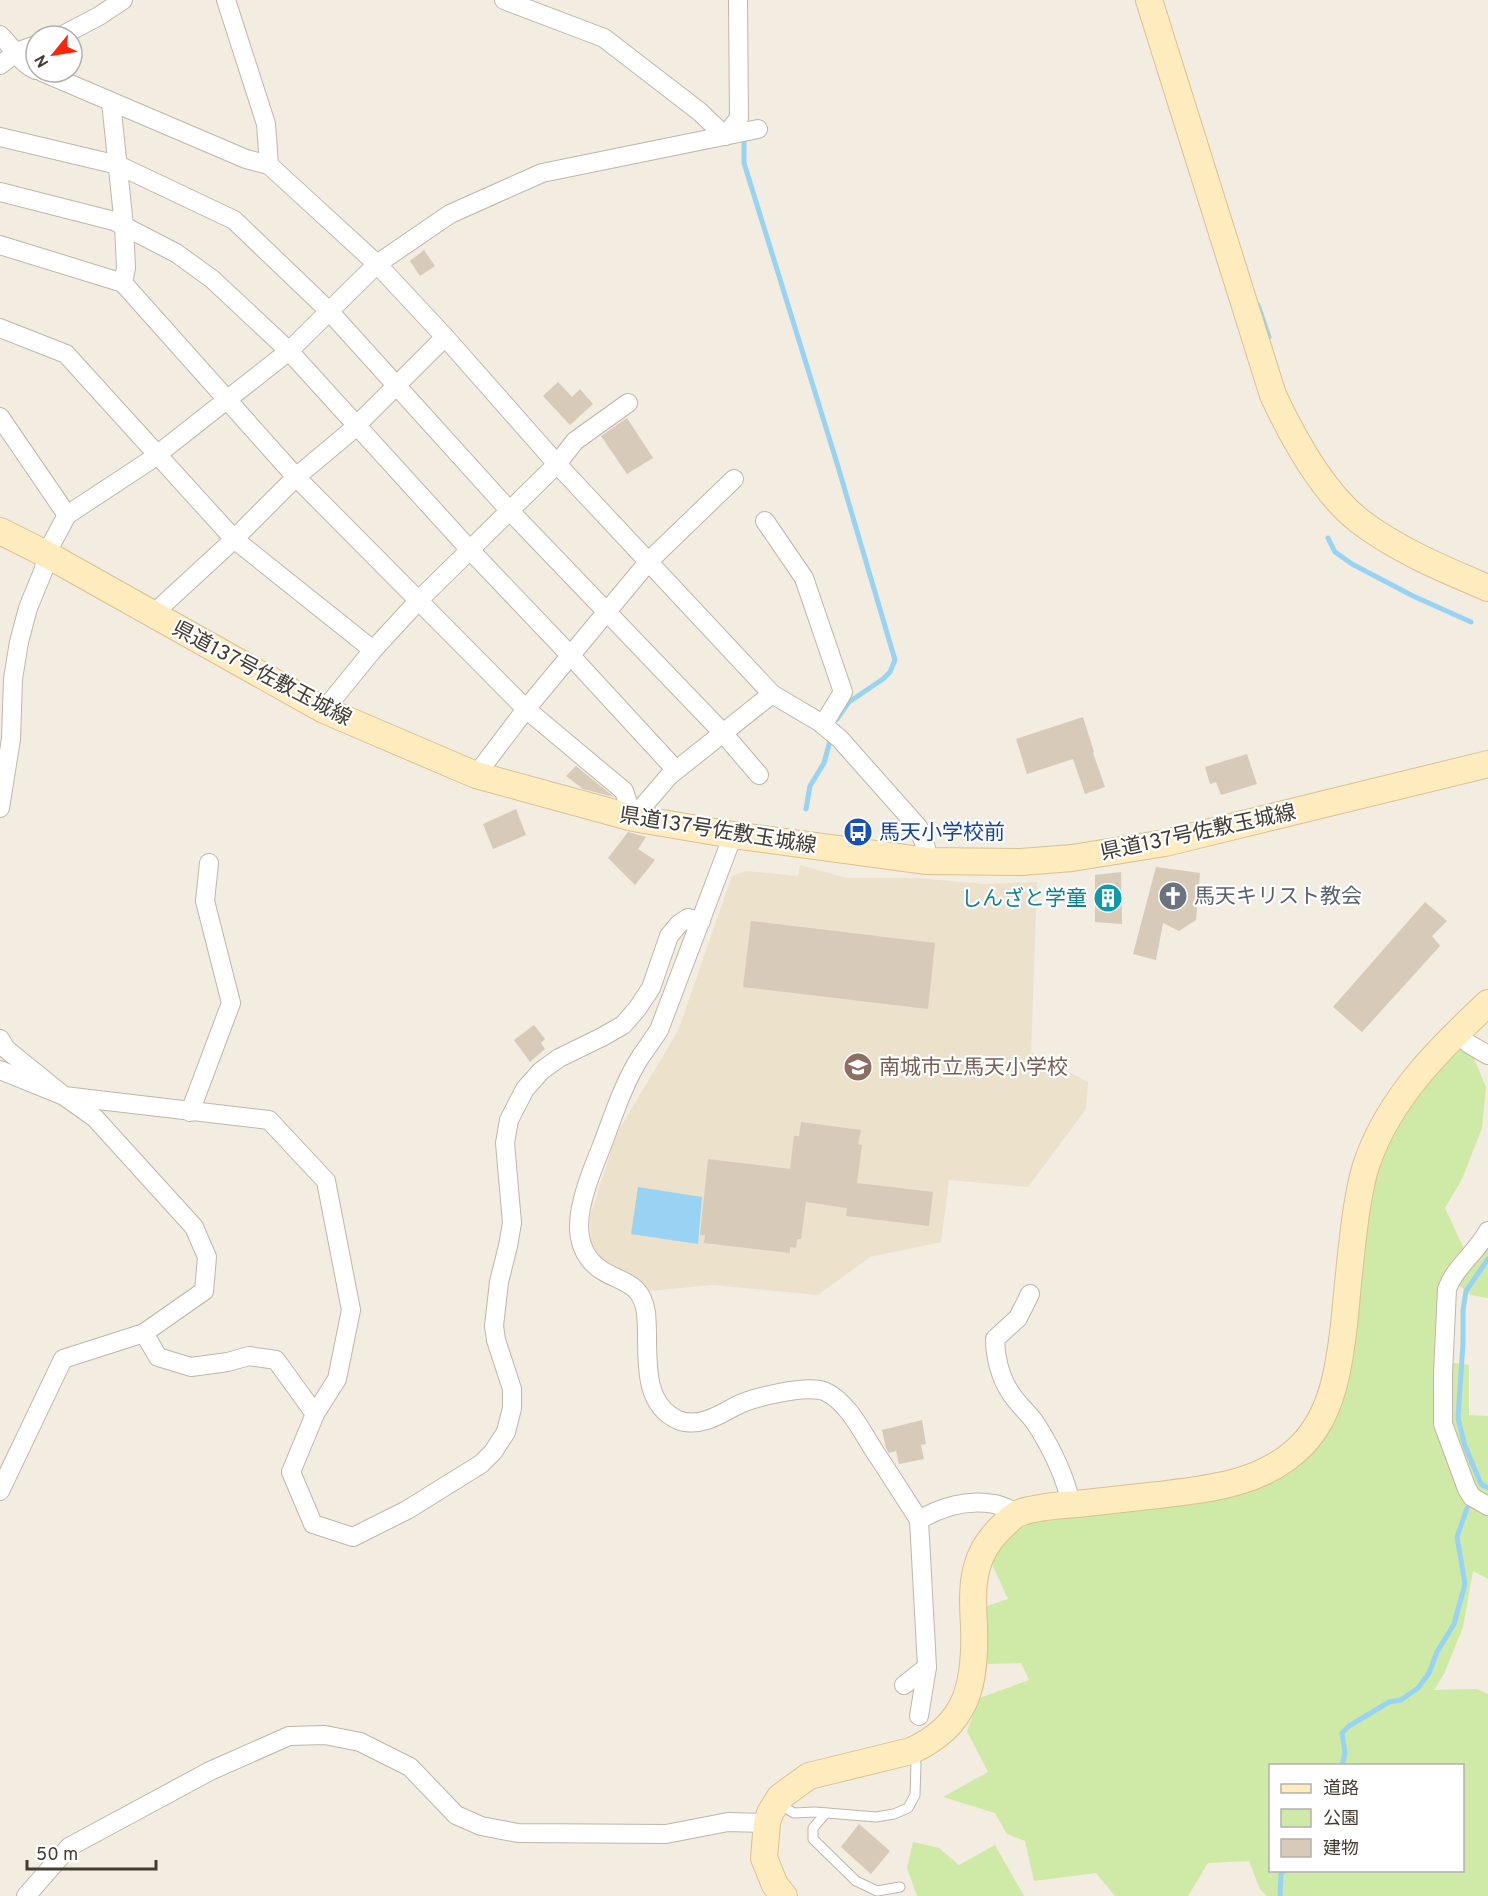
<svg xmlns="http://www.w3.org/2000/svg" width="1488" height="1896" viewBox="0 0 1488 1896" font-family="Overpass,'Noto Sans JP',sans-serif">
<rect width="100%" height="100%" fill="#f2ece1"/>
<!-- education -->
<polygon fill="#ece1ca" points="800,865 846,878 917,878 982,884 1037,882 1031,1052 1088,1082 1086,1109 1028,1187 949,1180 941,1242 870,1257 818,1295 713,1285 649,1291 630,1273 604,1263 591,1242 590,1217 616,1135 678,1031 732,876 746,871 798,876"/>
<!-- green -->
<g fill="#cfe9a7" fill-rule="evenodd">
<path d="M1455,1042L1472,1054L1486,1087L1482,1128L1462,1179L1445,1208L1465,1251L1441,1281L1438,1426L1488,1512V1579L1473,1571L1463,1627L1444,1674L1434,1690L1477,1689L1488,1694V1896H1267L1260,1889L1249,1861L1208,1863L1188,1896H1115L1096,1873L1034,1881L1025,1841L1007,1834L995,1813L943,1797L988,1772L967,1731L980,1698L1029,1680L1021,1663L988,1664L984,1607L1008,1599L991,1562L1002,1537L1048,1515L1111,1507L1127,1512L1191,1498L1325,1429L1372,1186L1384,1145L1400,1112ZM1270,1766H1462V1870H1270Z"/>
<polygon points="1488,1243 1488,1298 1471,1295 1455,1282"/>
<polygon points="1453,1363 1469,1365 1469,1415 1488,1416 1488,1499 1475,1486 1452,1426"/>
<polygon points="913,1842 939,1848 959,1865 995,1845 1024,1896 917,1896 907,1868"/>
</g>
<!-- water -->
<polygon fill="#99d3f4" points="638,1187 702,1197 698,1244 631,1234"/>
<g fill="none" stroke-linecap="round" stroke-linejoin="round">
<!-- stream -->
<g stroke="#99d3f4" stroke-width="5">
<polyline points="744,134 744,163 836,460 895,660 890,672 883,679 849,702 837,719"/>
<polyline points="1258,305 1269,337"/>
<polyline points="1328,538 1335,552 1352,564 1413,596 1471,622"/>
<polyline points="806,809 810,786 824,763 830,741"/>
<polyline points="1488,1259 1466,1291 1463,1310 1463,1343 1458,1418 1465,1446 1481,1484 1488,1488"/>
<polyline points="1342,1766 1345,1753 1342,1733 1349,1726 1389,1702 1401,1700 1418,1688 1429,1673 1437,1652 1454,1624 1465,1584 1457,1537 1467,1508"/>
<polyline points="1280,1896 1281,1874 1285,1870"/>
</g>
</g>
<!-- building -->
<g fill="#d7cab9">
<polygon points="424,250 435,266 420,276 410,261"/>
<polygon points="558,382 572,397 580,389 593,404 570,425 543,396"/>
<polygon points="627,418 653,458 627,474 601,436"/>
<polygon points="1083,717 1094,752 1093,753 1105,787 1085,794 1073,759 1027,774 1016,739"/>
<polygon points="1247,754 1257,784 1221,795 1216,782 1210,784 1205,767"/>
<polygon points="576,766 614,797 583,789 566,776"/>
<polygon points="516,809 526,835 493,849 483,824"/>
<polygon points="628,832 646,837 638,849 655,860 635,885 608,858"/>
<polygon points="1156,867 1200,873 1196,920 1179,931 1163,923 1156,960 1133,954"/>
<polygon points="1121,872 1122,924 1095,922 1095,875"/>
<polygon points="1425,902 1447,921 1432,936 1440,946 1362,1032 1333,1007"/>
<polygon points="751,921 935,943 928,1009 743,987"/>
<polygon points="534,1025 545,1039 541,1043 545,1049 530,1062 514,1040"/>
<polygon points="801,1122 861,1130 858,1144 862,1145 857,1183 933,1192 929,1226 846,1216 847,1208 806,1202 801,1239 797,1239 796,1248 790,1247 790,1253 704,1243 705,1235 700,1235 708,1159 790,1169 794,1136 799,1136"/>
<polygon points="922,1420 926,1444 921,1445 924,1459 899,1464 896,1451 889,1453 886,1448 882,1430"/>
<polygon points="859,1824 890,1851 871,1874 841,1847"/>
</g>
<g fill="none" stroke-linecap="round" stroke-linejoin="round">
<!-- lane casing -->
<g stroke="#c0b6a7" stroke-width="11">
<g id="lane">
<polyline points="779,1804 794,1813 815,1812 876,1817 894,1814 908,1808 915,1795 916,1764 912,1753"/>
<polyline points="826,1813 813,1828 813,1839 856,1881 877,1891 900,1887"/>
</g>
</g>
<!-- street casing -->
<g stroke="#c0b6a7" stroke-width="20">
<g id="street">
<polyline points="226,0 266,124 269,165"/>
<polyline points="504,0 604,38 700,112 725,136"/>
<path d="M0,35C13,47 20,63 36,70"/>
<polyline points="61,36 99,16 123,0"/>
<polyline points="0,65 17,52 36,45"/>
<polyline points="42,72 246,159 269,165 377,264 445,337 557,464 772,694 821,723 840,739 918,827 926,848 927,861"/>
<polyline points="111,102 124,226 126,268 123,283"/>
<polyline points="725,136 739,118 738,0"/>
<polyline points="0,137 118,165 234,220 329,311 509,510 723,733 759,775"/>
<polyline points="0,192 114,221 176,253 212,279 289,351 470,550 571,656 676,770"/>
<polyline points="0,245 123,283 296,477 526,709 624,791 633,818"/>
<polyline points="0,328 66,354 234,539 373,650"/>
<polyline points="0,417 67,515"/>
<polyline points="765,521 804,578 843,692 823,725"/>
<polyline points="153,614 229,544 296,477 351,431 445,337"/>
<polyline points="324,710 373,650 419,600 557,464 575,441 628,403"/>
<polyline points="476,775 526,709 649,561 734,479"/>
<polyline points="0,808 11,739 13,679 19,642 28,608 44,569 46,554 67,515 149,461 289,351 377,264 450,214 542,173 758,129"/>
<polyline points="633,818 669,776 772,694"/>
<path d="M733,835L659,1030C653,1039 647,1048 641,1056C623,1084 613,1117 601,1148C592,1170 579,1202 579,1226C579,1238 583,1251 590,1260C610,1284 641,1275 646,1313C650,1348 638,1402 678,1420C697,1428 718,1416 734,1407C750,1398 810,1383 826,1392C849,1403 863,1434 877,1455C891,1476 905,1498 919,1520C941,1507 968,1499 994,1504C1002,1505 1010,1510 1017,1513"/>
<polyline points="1456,1032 1469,1044 1488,1055"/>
<polyline points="0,1039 6,1049 64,1096 95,1118 194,1227 207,1257 204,1291 144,1333 63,1359 0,1491"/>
<polyline points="0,1070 64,1096 269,1120 326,1181 351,1310 337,1379 315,1414 291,1472 313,1524 353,1537 407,1510 481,1464 493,1452 506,1432 512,1408 512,1389 496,1340 494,1326 499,1282 508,1246 512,1223 505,1143 509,1120 525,1089 541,1071 559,1058 602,1037 623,1025 637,1009 651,988 669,936 679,924 688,918 701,921"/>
<polyline points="190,1112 231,1003 205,901 209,863"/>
<path d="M1488,1231C1477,1252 1455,1267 1447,1289L1443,1373V1424L1467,1489L1472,1497L1488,1506"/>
<path d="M1030,1294L1018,1318L995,1339C995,1356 1000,1377 1010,1392C1017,1404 1029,1413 1036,1424C1052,1449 1065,1476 1071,1504"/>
<polyline points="144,1333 158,1357 191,1367 228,1362 249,1356 276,1360 315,1414"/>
<polyline points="919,1520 927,1667 919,1716"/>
<polyline points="904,1685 927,1667"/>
<polyline points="26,1896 69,1847 210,1771 289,1736 325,1735 360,1742 410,1767 456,1815 481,1826 518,1833 666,1834 728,1822 767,1823"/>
</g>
</g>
<!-- secondary casing -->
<g stroke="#d8c190" stroke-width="28">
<g id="secondary">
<path d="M1149,0L1273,395C1293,438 1321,490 1358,520C1397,550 1443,569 1488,588"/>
<polyline points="0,531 46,554 324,710 476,775 633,818 733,835 927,861 1021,862 1072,858 1165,843 1488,764"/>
<path d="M784,1896L775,1885L764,1858L767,1823L770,1813L780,1797L809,1776L911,1751C968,1725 976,1684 974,1626C972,1595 971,1564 991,1539C996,1532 1012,1516 1019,1513C1032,1508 1062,1505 1077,1504C1104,1501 1131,1498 1158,1495C1209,1489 1264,1484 1302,1445C1333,1413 1339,1367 1344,1325C1348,1285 1351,1246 1357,1207C1360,1191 1362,1175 1368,1160C1391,1096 1440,1048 1488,1003"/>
</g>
</g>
<!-- lane -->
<use href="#lane" stroke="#fff" stroke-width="9"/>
<!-- street -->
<use href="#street" stroke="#fff" stroke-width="18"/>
<!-- secondary -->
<use href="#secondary" stroke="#ffecbe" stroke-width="26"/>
</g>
<!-- icons -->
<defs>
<g id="bus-disc" transform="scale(1.5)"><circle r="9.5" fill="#1a4fb4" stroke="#fff"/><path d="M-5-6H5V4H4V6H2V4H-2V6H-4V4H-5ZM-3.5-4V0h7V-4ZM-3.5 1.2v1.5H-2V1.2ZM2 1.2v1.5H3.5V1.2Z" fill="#fff"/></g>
<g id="church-disc" transform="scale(1.5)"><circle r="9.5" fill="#6b7280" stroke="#fff"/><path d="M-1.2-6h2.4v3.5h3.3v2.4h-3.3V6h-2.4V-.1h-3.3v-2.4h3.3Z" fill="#fff"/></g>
<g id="building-disc" transform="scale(1.5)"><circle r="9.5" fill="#0f9aa8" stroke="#fff"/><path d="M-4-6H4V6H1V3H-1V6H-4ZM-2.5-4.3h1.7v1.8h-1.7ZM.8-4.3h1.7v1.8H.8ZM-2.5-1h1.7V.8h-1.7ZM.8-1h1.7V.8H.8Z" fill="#fff"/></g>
<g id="school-disc" transform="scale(1.5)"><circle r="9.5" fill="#8d6e63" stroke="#fff"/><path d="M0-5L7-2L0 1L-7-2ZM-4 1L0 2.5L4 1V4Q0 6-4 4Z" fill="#fff"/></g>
</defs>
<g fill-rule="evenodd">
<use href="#bus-disc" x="858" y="832"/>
<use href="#church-disc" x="1173" y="896"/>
<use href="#building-disc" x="1108" y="898"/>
<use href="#school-disc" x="858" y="1067"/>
</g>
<g text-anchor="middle" stroke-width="4.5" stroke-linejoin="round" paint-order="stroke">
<!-- street labels -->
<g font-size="21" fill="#433c32" stroke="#fff">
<text transform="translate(262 673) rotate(28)" y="7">県道137号佐敷玉城線</text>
<text transform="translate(718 830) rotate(9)" y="7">県道137号佐敷玉城線</text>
<text transform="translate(1198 832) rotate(-12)" y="7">県道137号佐敷玉城線</text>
</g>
<!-- transit labels -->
<g font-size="21" fill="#164399" stroke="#fff" text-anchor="start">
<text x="879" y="839">馬天小学校前</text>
</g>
<!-- worship labels -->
<g font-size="21" fill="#5b616d" stroke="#fff" text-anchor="start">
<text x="1194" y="903">馬天キリスト教会</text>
</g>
<!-- culture labels -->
<g font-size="21" fill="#0d838f" stroke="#fff" text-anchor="end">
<text x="1087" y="905">しんざと学童</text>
</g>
<!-- education labels -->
<g font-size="21" fill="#785e54" stroke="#fff" text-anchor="start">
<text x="879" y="1074">南城市立馬天小学校</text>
</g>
</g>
<!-- legend -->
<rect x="1269" y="1764" width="195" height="108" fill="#ffffff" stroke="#b4b1ad" stroke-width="1.5"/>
<rect x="1281" y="1784" width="30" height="9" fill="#ffecbe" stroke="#b4b1ad" stroke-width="1.5"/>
<text x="1323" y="1794" font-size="18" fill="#433c32">道路</text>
<rect x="1281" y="1809" width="30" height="18" fill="#cfe9a7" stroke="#b4b1ad" stroke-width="1.5"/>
<text x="1323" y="1824" font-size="18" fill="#433c32">公園</text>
<rect x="1281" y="1839" width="30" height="18" fill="#d7cab9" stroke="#b4b1ad" stroke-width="1.5"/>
<text x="1323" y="1854" font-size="18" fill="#433c32">建物</text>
<!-- north arrow -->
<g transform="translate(54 54) rotate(240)"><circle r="28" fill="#ffffff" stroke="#b4b1ad" stroke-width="1.5"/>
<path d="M0-4.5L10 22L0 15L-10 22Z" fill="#ff240b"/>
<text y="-9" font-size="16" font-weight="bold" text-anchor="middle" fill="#433c32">N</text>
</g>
<!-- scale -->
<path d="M27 1860v9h129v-9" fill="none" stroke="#433c32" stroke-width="3"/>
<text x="36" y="1860" font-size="18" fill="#433c32" stroke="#ffffff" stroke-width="4.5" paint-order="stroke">50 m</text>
</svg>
